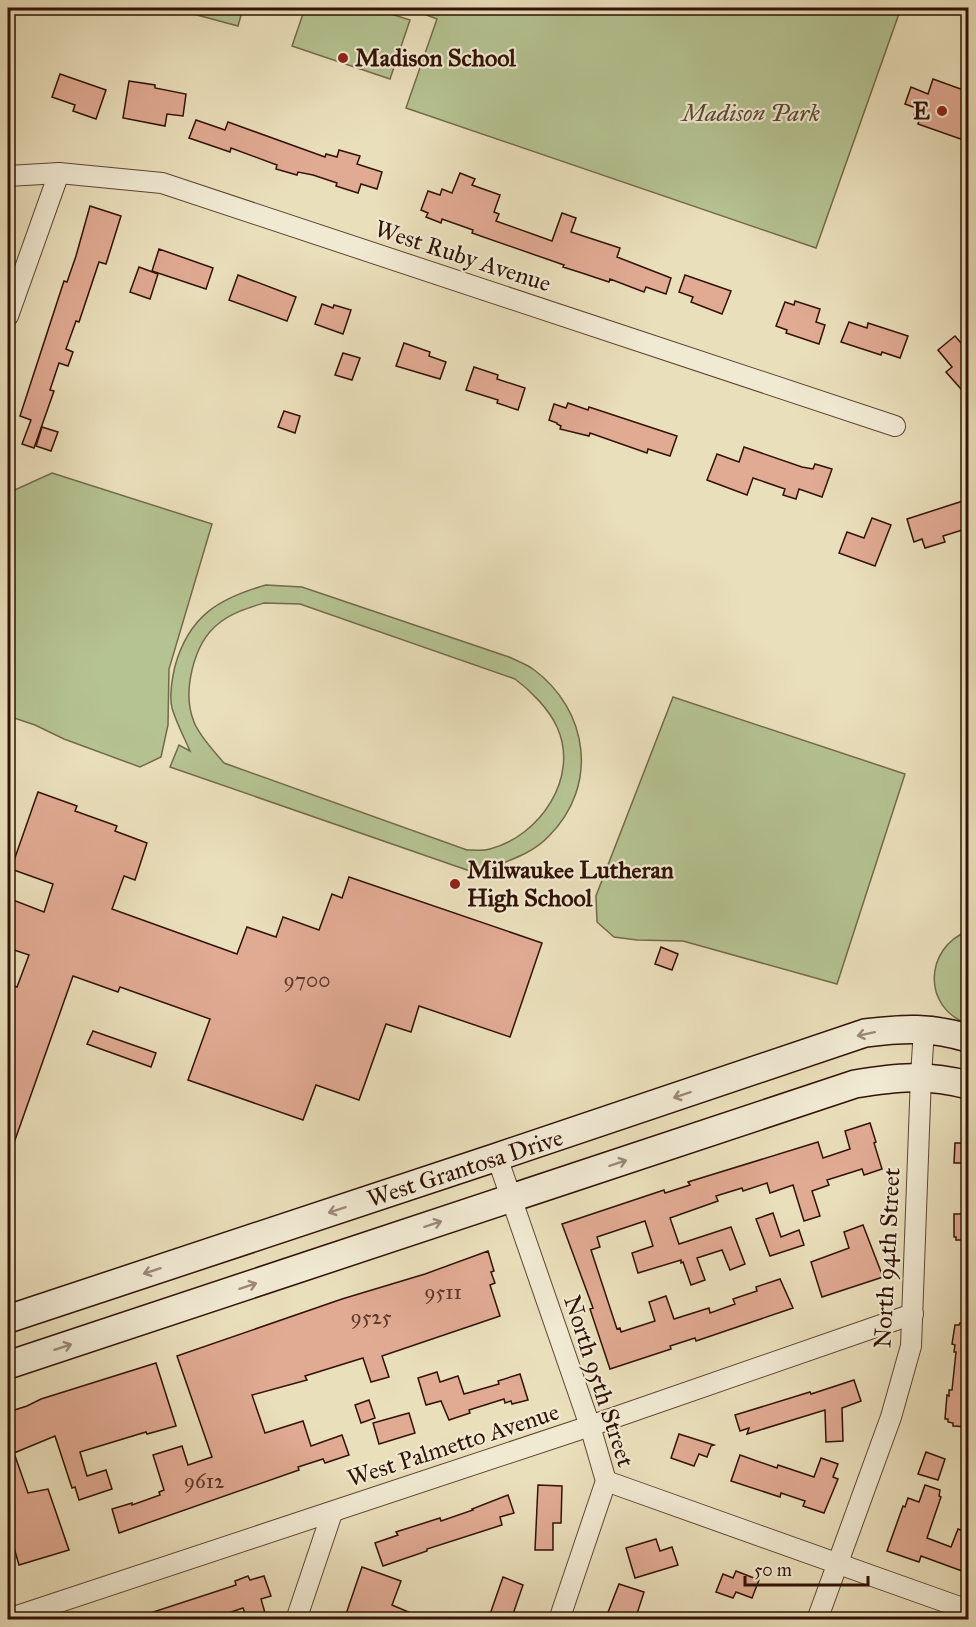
<svg xmlns="http://www.w3.org/2000/svg" width="976" height="1627" viewBox="0 0 976 1627" font-family="'IM FELL Great Primer',serif">
<rect width="100%" height="100%" fill="#eadfbb"/>
<filter id="stains"><feTurbulence type="fractalNoise" baseFrequency=".00333" numOctaves="4"/><feColorMatrix values="0 0 0 0 .2 0 0 0 0 .09 0 0 0 0 .02 0 0 0 .5 -.17"/></filter>
<radialGradient id="worn" r=".72"><stop offset=".6" stop-color="#630" stop-opacity="0"/><stop offset="1" stop-color="#630" stop-opacity=".3"/></radialGradient>
<!-- green -->
<g fill="#b5c291" stroke="#736a4b" stroke-width="1.5" fill-rule="evenodd">
<polygon points="171,8 243,8 238,26"/>
<polygon points="305,8 372,8 410,20 390,79 292,46"/>
<polygon points="427,8 901,8 816,248 406,108 437,19 424,14"/>
<polygon points="52,473 212,524 169,669 168,725 161,757 140,767 64,739 35,725 8,716 8,493"/>
<path d="M266,585L302,587L509,657C517,661 526,664 533,669C589,710 599,786 549,836C535,851 516,858 498,865L493,879L170,767L179,745L190,751C184,737 176,722 172,708C169,695 172,679 175,666C189,616 219,598 266,585ZM264,603L300,604L515,679C530,690 549,709 557,727C580,777 540,836 490,849C483,851 474,850 467,850L224,763C214,751 200,737 194,722C182,693 193,644 218,624C231,613 248,608 264,603Z"/>
<polygon points="673,697 905,774 837,984 683,941 637,940 614,937 597,922 596,896"/>
<path d="M968,931V1024C922,1008 924,948 968,931Z"/>
</g>
<!-- building -->
<g fill="#e1aa93" stroke="#311205" stroke-width="1.5">
<polygon points="60,74 106,90 96,119 73,111 75,105 52,97"/>
<polygon points="933,79 969,92 969,142 918,124 920,117 914,115 916,108 905,104 911,87 928,94"/>
<polygon points="129,81 155,85 155,88 186,94 183,116 167,114 165,126 123,118"/>
<polygon points="196,120 225,130 228,122 325,157 326,154 337,157 339,150 360,156 357,164 382,172 377,189 361,184 358,193 336,186 337,183 313,175 298,172 297,175 276,169 277,165 231,148 230,152 189,138"/>
<polygon points="460,173 475,179 472,185 500,195 494,212 499,214 496,221 552,241 562,213 576,218 571,232 620,248 617,257 671,278 666,294 646,287 644,292 610,279 609,282 582,273 563,267 564,265 472,233 473,230 442,219 441,223 426,217 428,213 421,210 428,191 440,195 442,189 452,193"/>
<polygon points="90,206 121,216 106,264 99,262 79,322 76,321 66,349 73,352 68,366 59,363 50,390 54,391 34,448 22,444 31,420 20,416 64,281 67,282 76,256"/>
<polygon points="159,249 213,268 206,289 152,271"/>
<polygon points="139,267 158,274 150,299 130,292"/>
<polygon points="238,275 296,297 287,321 229,300"/>
<polygon points="685,275 731,291 722,314 691,302 693,297 679,292"/>
<polygon points="795,301 820,309 816,322 825,325 819,344 786,333 787,330 776,326 785,302 794,305"/>
<polygon points="322,304 333,308 334,305 351,310 343,334 315,324"/>
<polygon points="849,322 867,328 868,323 908,336 900,358 882,352 881,355 841,342"/>
<polygon points="955,336 969,352 969,398 946,372 952,367 938,350"/>
<polygon points="404,343 430,352 429,356 446,362 440,379 396,366"/>
<polygon points="343,353 360,358 352,380 335,375"/>
<polygon points="474,367 498,375 497,379 525,388 518,410 497,403 498,400 466,390"/>
<polygon points="568,403 588,410 589,407 677,436 670,456 648,449 647,453 590,433 589,436 560,429 561,426 557,424 557,423 549,420 554,404 566,408"/>
<polygon points="284,411 300,416 295,433 278,427"/>
<polygon points="42,427 58,432 51,451 36,446"/>
<polygon points="744,447 802,467 813,469 815,464 832,469 822,497 799,489 796,499 783,495 785,489 753,478 747,495 707,480 717,454 739,462"/>
<polygon points="966,500 969,508 969,528 943,536 945,542 925,548 922,539 914,542 907,519"/>
<polygon points="872,518 891,525 875,566 839,553 847,532 864,538"/>
<polygon points="38,792 77,806 75,811 117,826 115,831 147,843 135,880 124,876 112,909 237,954 247,927 276,937 283,917 319,930 332,894 342,898 349,877 542,943 510,1037 419,1006 411,1032 386,1024 359,1100 316,1085 303,1120 188,1080 210,1019 120,987 118,992 73,976 9,1157 8,1157 8,984 17,987 29,955 8,948 8,898 44,912 53,884 11,869"/>
<polygon points="661,947 678,954 672,970 655,964"/>
<polygon points="93,1031 156,1053 151,1067 87,1044"/>
<polygon points="870,1123 876,1142 874,1143 882,1169 864,1175 862,1169 827,1180 829,1185 812,1191 820,1216 804,1221 793,1185 770,1193 767,1183 743,1191 742,1188 716,1196 718,1201 670,1218 679,1244 731,1227 745,1264 730,1270 722,1250 697,1258 705,1280 691,1285 683,1262 681,1263 681,1260 638,1273 632,1253 653,1246 645,1221 597,1237 600,1247 591,1250 617,1329 620,1328 621,1332 655,1321 649,1302 666,1296 674,1319 709,1308 710,1313 735,1304 733,1299 757,1291 756,1287 780,1279 793,1308 696,1341 695,1338 670,1346 671,1349 610,1369 590,1309 593,1308 562,1224 664,1190 665,1193 690,1185 688,1182 818,1142 823,1158 850,1149 845,1131"/>
<polygon points="955,1143 969,1143 969,1163 954,1163"/>
<polygon points="773,1213 781,1237 799,1230 804,1245 770,1256 756,1219"/>
<polygon points="954,1214 969,1214 969,1240 956,1240 956,1237 954,1237"/>
<polygon points="863,1225 883,1277 822,1297 811,1262 849,1248 844,1232"/>
<polygon points="488,1251 494,1271 491,1272 495,1283 490,1285 500,1316 382,1356 389,1377 371,1382 363,1358 305,1376 307,1380 252,1395 265,1433 303,1421 311,1446 342,1435 349,1455 325,1463 323,1459 298,1467 299,1470 119,1533 112,1509 132,1503 132,1505 160,1495 159,1492 164,1490 153,1455 182,1446 188,1465 212,1457 177,1356 342,1299 425,1274"/>
<polygon points="960,1323 969,1324 969,1427 953,1426 953,1423 948,1422 948,1419 945,1419 947,1395 949,1396 949,1390 952,1390 956,1352 954,1352 955,1345 952,1344 955,1325 959,1325"/>
<polygon points="156,1363 176,1426 147,1434 146,1432 80,1452 87,1476 106,1470 112,1489 79,1500 75,1487 72,1488 55,1436 14,1453 28,1493 48,1489 69,1550 19,1565 8,1527 8,1412 27,1406 41,1399"/>
<polygon points="437,1372 440,1382 458,1376 464,1394 499,1384 498,1381 520,1374 528,1400 512,1404 511,1401 505,1403 504,1399 469,1410 470,1413 449,1420 441,1401 426,1405 418,1378"/>
<polygon points="854,1380 861,1401 842,1408 843,1441 826,1442 825,1410 747,1434 749,1428 740,1431 735,1415 810,1392 811,1394"/>
<polygon points="369,1400 375,1418 361,1423 355,1405"/>
<polygon points="409,1413 415,1433 379,1444 373,1423"/>
<polygon points="679,1434 714,1445 711,1446 707,1457 699,1454 694,1466 671,1458"/>
<polygon points="926,1452 945,1459 938,1480 918,1474"/>
<polygon points="740,1455 777,1468 778,1465 814,1477 821,1458 838,1464 833,1477 838,1479 824,1513 803,1506 805,1501 781,1493 780,1497 731,1481"/>
<polygon points="538,1485 562,1486 561,1523 553,1523 553,1550 535,1550"/>
<polygon points="925,1485 940,1490 939,1496 941,1497 927,1538 951,1547 958,1529 969,1533 969,1553 962,1571 921,1556 919,1562 887,1551 903,1506 905,1507 908,1498 919,1502"/>
<polygon points="508,1495 514,1513 500,1517 502,1525 427,1549 427,1551 383,1566 375,1543 398,1535 396,1532 440,1518 441,1521 473,1510 472,1509"/>
<polygon points="656,1539 660,1551 672,1547 678,1565 635,1578 626,1548"/>
<polygon points="362,1567 401,1581 392,1605 427,1620 344,1620"/>
<polygon points="736,1571 759,1580 752,1598 736,1592 733,1598 716,1592 723,1574 733,1578"/>
<polygon points="248,1576 250,1580 264,1576 271,1596 261,1599 265,1613 247,1619 243,1608 219,1616 220,1620 139,1620 138,1617 236,1585 235,1581"/>
<polygon points="503,1577 523,1585 511,1620 488,1620"/>
<polygon points="619,1584 644,1592 635,1620 605,1620"/>
</g>
<g fill="none" stroke-linecap="round" stroke-linejoin="round">
<!-- street casing -->
<g stroke="#5f4532" stroke-width="22">
<g id="street">
<polyline points="8,176 59,173 162,183 895,426"/>
<polyline points="8,316 59,173"/>
<polyline points="497,1157 590,1426 606,1481 559,1620"/>
<polyline points="606,1481 968,1610"/>
<polyline points="8,1619 590,1426 913,1314"/>
<polyline points="296,1620 332,1513"/>
<polyline points="817,1620 891,1417 911,1346 921,1076 924,1029"/>
</g>
</g>
<!-- secondary casing -->
<g stroke="#311205" stroke-width="30">
<g id="secondary">
<path d="M8,1319L497,1157L865,1033C905,1028 930,1027 968,1038"/>
<path d="M8,1365L855,1084C897,1077 927,1074 968,1085"/>
</g>
</g>
<!-- street -->
<use href="#street" stroke="#f1ead3" stroke-width="20"/>
<!-- secondary -->
<use href="#secondary" stroke="#f1ead3" stroke-width="27"/>
</g>
<!-- one-way arrows -->
<defs><path id="oneway-shaft" d="M-6 0H5M1.5-3L5.5 0L1.5 3" fill="none" stroke-width="1.6" stroke-linecap="round" stroke-linejoin="round" transform="scale(1.5)"/></defs>
<g stroke="#9b8976">
<use href="#oneway-shaft" transform="translate(866 1034) rotate(168)"/>
<use href="#oneway-shaft" transform="translate(682 1095) rotate(161)"/>
<use href="#oneway-shaft" transform="translate(618 1163) rotate(-18)"/>
<use href="#oneway-shaft" transform="translate(337 1210) rotate(162)"/>
<use href="#oneway-shaft" transform="translate(433 1224) rotate(-18)"/>
<use href="#oneway-shaft" transform="translate(152 1271) rotate(162)"/>
<use href="#oneway-shaft" transform="translate(248 1286) rotate(-18)"/>
<use href="#oneway-shaft" transform="translate(63 1347) rotate(-18)"/>
</g>
<!-- markers -->
<g fill="#8f2418" stroke="#f1ead3" stroke-width="2">
<circle cx="343" cy="58" r="6"/>
<circle cx="942" cy="111" r="6"/>
<circle cx="455" cy="884" r="6"/>
</g>
<g text-anchor="middle" stroke-width="4.5" stroke-linejoin="round" paint-order="stroke">
<!-- number labels -->
<g font-size="21" fill="#5d3828">
<text x="307" y="987">9700</text>
<text x="443" y="1299">9511</text>
<text x="371" y="1324">9525</text>
<text x="204" y="1488">9612</text>
</g>
<!-- poi labels -->
<g font-size="24" font-weight="bold" fill="#311205" stroke="#f1ead3" text-anchor="start">
<text x="355" y="66">Madison School</text>
<text x="930" y="119" text-anchor="end">E</text>
<text x="467" y="878">Milwaukee Lutheran<tspan x="467" dy="28">High School</tspan></text>
</g>
<!-- park labels -->
<g font-size="24" font-style="italic" fill="#59472f" stroke="#f1ead3">
<text x="751" y="121">Madison Park</text>
</g>
<!-- street labels -->
<g font-size="24" fill="#311205" stroke="#f1ead3">
<text transform="translate(463 256) rotate(18)" y="8">West Ruby Avenue</text>
<text transform="translate(465 1168) rotate(-18)" y="8">West Grantosa Drive</text>
<text transform="translate(887 1258) rotate(-87)" y="8">North 94th Street</text>
<text transform="translate(599 1381) rotate(72)" y="8">North 95th Street</text>
<text transform="translate(453 1445) rotate(-18)" y="8">West Palmetto Avenue</text>
</g>
</g>
<!-- margin -->
<rect width="976" height="1627" fill="none" stroke="#eadfbb" stroke-width="30"/>
<rect x="9" y="9" width="958" height="1609" fill="none" stroke="#311205" stroke-width="3"/>
<rect x="15" y="15" width="946" height="1597" fill="none" stroke="#311205" stroke-width="1.5"/>
<!-- scale -->
<path d="M745 1576v9h123v-9" fill="none" stroke="#311205" stroke-width="3"/>
<text x="754" y="1576" font-size="18" fill="#311205" stroke="#f1ead3" stroke-width="4.5" paint-order="stroke">50 m</text>
<rect width="100%" height="100%" filter="url(#stains)"/>
<rect width="100%" height="100%" fill="url(#worn)"/>
</svg>
